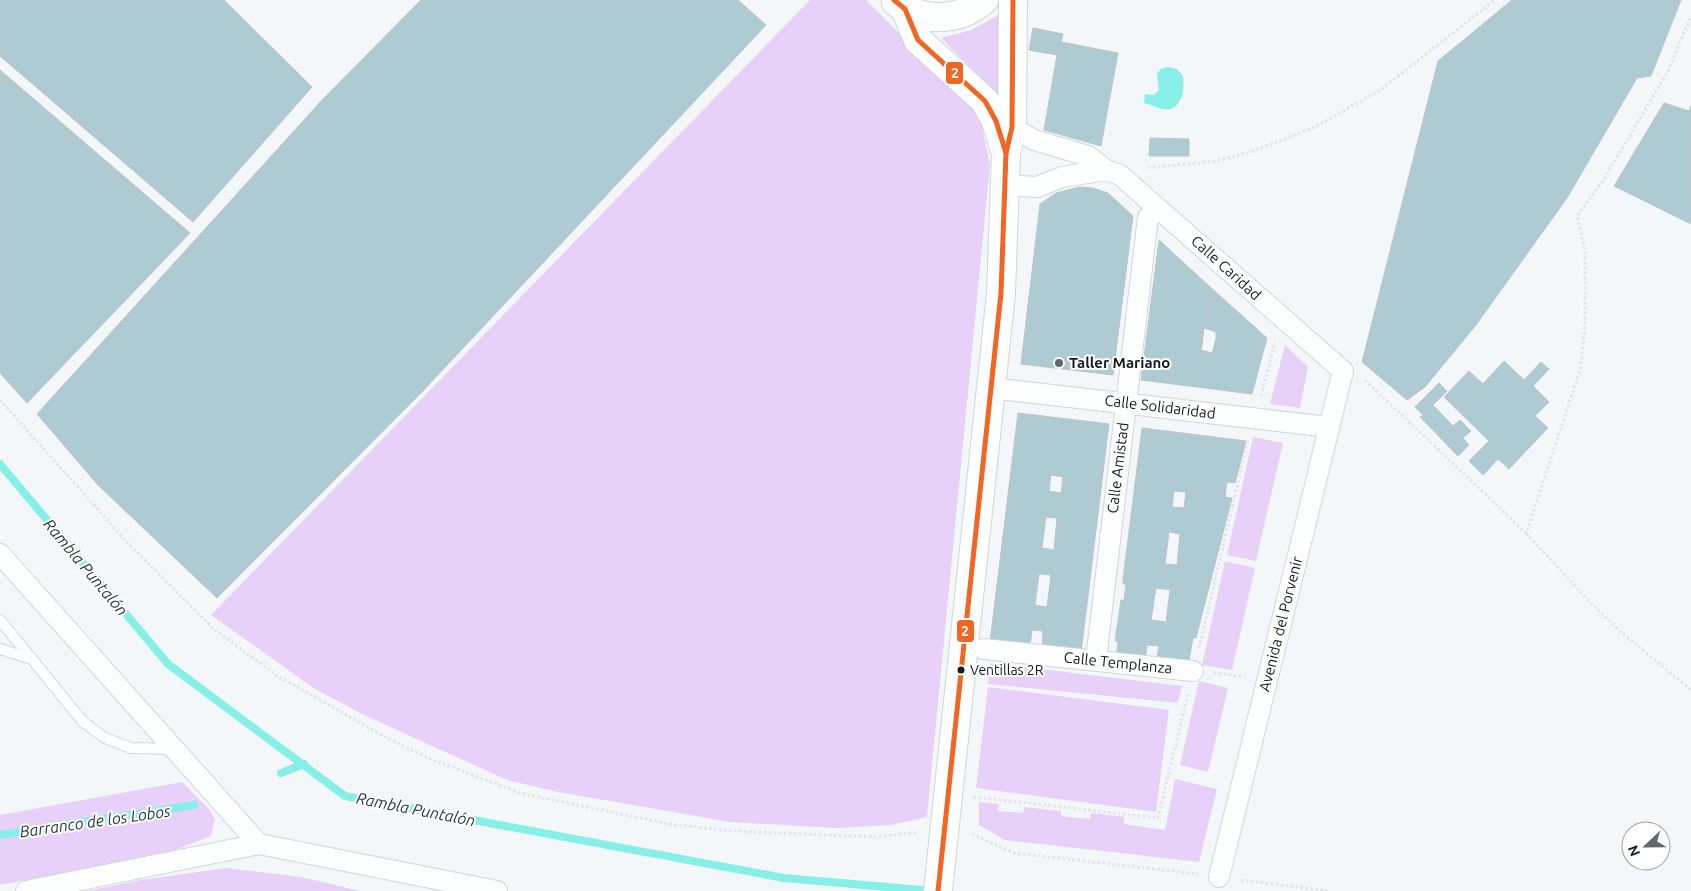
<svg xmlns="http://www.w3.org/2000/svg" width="1691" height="891" viewBox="0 0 1691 891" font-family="Ubuntu,sans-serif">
<rect width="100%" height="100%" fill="#f4f7fa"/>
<!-- green -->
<g fill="#e7d1f9">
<polygon points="810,0 866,0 979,113 990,165 927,817 891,825 838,828 730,822 558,792 507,780 364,715 315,689 211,615"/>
<polygon points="1000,14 999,96 941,38 971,30"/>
<polygon points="1285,345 1308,367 1300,408 1270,404"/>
<polygon points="1253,437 1283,443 1256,561 1227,555"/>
<polygon points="1225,561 1255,568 1232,670 1202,665"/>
<polygon points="991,663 1182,686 1178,703 988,684"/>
<polygon points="1199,681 1228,688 1208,772 1180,765"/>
<polygon points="988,687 1169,710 1156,812 976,788"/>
<polygon points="1175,779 1217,789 1199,862 1005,840 979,825 979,802 999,804 998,811 1023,813 1024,807 1061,811 1061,816 1090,819 1091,813 1124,817 1124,824 1165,830"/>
<polygon points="182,782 209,809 215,819 211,836 175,850 75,871 0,885 0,815"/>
<polygon points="226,868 301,877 360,891 86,891 141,880"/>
</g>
<!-- water -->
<path fill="#86efe8" d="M1168,67L1177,69L1183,76C1185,90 1181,113 1163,109C1156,108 1151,104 1144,103L1145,94L1154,95L1159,90L1157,73L1161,69Z"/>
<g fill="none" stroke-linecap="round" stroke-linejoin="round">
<!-- stream -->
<g stroke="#86efe8" stroke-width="8">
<polyline points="0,464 168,664 345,796 784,878 933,891"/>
<polyline points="281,773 304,764"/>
<polyline points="0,835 194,805"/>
</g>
</g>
<!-- building -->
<g fill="#aecbd4" stroke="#bec4c7" fill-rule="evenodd">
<polygon points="0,0 224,0 312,87 193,222 0,56"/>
<polygon points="421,0 738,0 766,25 420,394 217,598 98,485 37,414 323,99"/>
<polygon points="1512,0 1681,0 1651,76 1637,78 1567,198 1476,325 1425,387 1407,400 1362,362 1438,61"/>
<polygon points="1033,28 1063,34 1061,42 1118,53 1101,146 1044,130 1057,55 1029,50"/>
<polygon points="0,70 190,233 27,403 0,373"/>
<polygon points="1664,103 1689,111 1691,106 1691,224 1614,186"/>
<polygon points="1150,138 1189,139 1189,156 1149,156"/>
<polygon points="1079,187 1093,188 1108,193 1133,216 1113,375 1021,364 1040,204 1056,193"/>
<polygon points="1159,240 1209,286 1197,387 1141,380"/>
<polygon points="1209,286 1267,338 1252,394 1197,387 1201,350 1212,353 1216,339 1216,332 1204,328"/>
<polygon points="1504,361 1524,380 1541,362 1549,369 1533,386 1549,402 1535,416 1548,428 1509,469 1498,459 1483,475 1469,461 1489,441 1444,397 1469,371 1483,384"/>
<polygon points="1439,383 1447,391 1433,405 1453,426 1460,420 1471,431 1463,438 1469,445 1458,456 1420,417 1423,415 1415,407"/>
<path d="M1018,413L1109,424L1081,653L1042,648L1043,631L1032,630L1030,647L990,642ZM1051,475L1063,477L1061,493L1049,491ZM1046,517L1057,518L1054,550L1042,548ZM1039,574L1051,575L1047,607L1035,605Z"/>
<path d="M1142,428L1246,441L1235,483L1227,482L1225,497L1232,498L1196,638H1193L1188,667L1156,663L1159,646L1147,645L1145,661L1116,658L1118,641H1115L1121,600H1124L1126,584H1123V579ZM1174,491L1186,492L1184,508L1172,507ZM1169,532L1180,534L1177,565L1165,564ZM1156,588L1170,590L1166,622L1151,620Z"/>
</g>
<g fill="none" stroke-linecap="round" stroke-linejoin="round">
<!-- lane casing -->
<g stroke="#d1d5da" stroke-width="12">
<g id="lane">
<polyline points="0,620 31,658"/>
<polyline points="0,649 32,659 83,722 105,738 131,748 174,749"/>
</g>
</g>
<!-- street casing -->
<g stroke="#d1d5da" stroke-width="22">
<g id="street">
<polyline points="1012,127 1034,140 1088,156 1106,170 1120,175 1343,371 1219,877"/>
<polyline points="1005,185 1037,187 1062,177 1106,170"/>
<polyline points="991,388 1329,427"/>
<polyline points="0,554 259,844"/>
<polyline points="984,649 1193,671"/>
<polyline points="1096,660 1148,217"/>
<polyline points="26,891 259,844 497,891"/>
</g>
</g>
<!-- secondary casing -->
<g stroke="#d1d5da" stroke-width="30">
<g id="secondary">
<path d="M896,2C922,23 959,22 984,0"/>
<polyline points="905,9 918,40 985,101 996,121 1005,151"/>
<polyline points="938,891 1001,293 1006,153 1012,127 1013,0"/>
</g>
</g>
<!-- path -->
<g stroke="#e2e3e4" stroke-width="3" stroke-dasharray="2.5 2.5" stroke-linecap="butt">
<polyline points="1148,168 1216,161 1253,151 1313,128 1379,91 1495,0"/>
<polyline points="1365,380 1526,533 1581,367 1585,322 1585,251 1577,216 1604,179 1667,73 1691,16"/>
<polyline points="1261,396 1275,342"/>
<polyline points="0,400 127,542 214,629 276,675 387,738 428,758 520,793 669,824 731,831 876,837 917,832"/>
<polyline points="1526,533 1585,597 1621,632 1691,690"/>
<polyline points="1199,648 1248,440"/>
<polyline points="1214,673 1245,677"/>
<polyline points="974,797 1158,818 1188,693"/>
<polyline points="972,834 1014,853 1198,874"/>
<polyline points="1241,880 1330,891"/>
</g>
<!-- lane -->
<use href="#lane" stroke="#fdfefe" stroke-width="10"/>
<!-- street -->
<use href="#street" stroke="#fdfefe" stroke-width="20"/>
<!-- secondary -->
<use href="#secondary" stroke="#fdfefe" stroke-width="28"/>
<!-- bus-1 casing -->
<g stroke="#fff" stroke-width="9">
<g id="bus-1">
<polyline points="894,0 905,9 918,40 985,101 996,121 1006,153"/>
<polyline points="938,891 1001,293 1006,153 1012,127 1013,0"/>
</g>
</g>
<!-- bus-1 -->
<use href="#bus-1" stroke="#f26522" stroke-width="5"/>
</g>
<!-- markers -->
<circle fill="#63676c" stroke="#fff" stroke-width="2" cx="1059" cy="363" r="5"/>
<circle fill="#151a20" stroke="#fff" stroke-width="2" cx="961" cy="670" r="4.5"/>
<g text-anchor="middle" stroke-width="4" stroke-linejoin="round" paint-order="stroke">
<!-- bus labels -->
<g font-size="14" fill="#151a20" stroke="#fff" text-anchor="start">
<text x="970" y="675">Ventillas 2R</text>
</g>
<!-- street labels -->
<g font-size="15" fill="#151a20" stroke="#fff">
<text transform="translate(1226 268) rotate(42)" y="5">Calle Caridad</text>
<text transform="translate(1160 407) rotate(7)" y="5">Calle Solidaridad</text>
<text transform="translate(1118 468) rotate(-83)" y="5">Calle Amistad</text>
<text transform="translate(1281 624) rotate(-76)" y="5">Avenida del Porvenir</text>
<text transform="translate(1118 663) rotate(6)" y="5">Calle Templanza</text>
</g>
<!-- poi labels -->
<g font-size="15" font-weight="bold" fill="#151a20" stroke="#fff" text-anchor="start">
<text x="1069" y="368">Taller Mariano</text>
</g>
<!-- water labels -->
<g font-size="16" font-style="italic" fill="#243d3b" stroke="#fff">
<text transform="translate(86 567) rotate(50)" y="6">Rambla Puntalón</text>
<text transform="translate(416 809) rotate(11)" y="6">Rambla Puntalón</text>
<text transform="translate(95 821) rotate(-8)" y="6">Barranco de los Lobos</text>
</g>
</g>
<g stroke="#fff" stroke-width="2">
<rect x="945" y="61" width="19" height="24" rx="5" fill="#f26522"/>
<rect x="956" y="619" width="19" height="24" rx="5" fill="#f26522"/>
</g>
<g font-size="14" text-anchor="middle" font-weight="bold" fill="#fff">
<text x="955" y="78">2</text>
<text x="965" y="636">2</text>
</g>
<!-- north arrow -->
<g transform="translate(1646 846) rotate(248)"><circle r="24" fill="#ffffff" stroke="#a1a3a6"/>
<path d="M0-4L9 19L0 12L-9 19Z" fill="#63676c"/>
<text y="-8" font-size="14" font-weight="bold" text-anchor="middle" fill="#151a20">N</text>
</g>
</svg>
